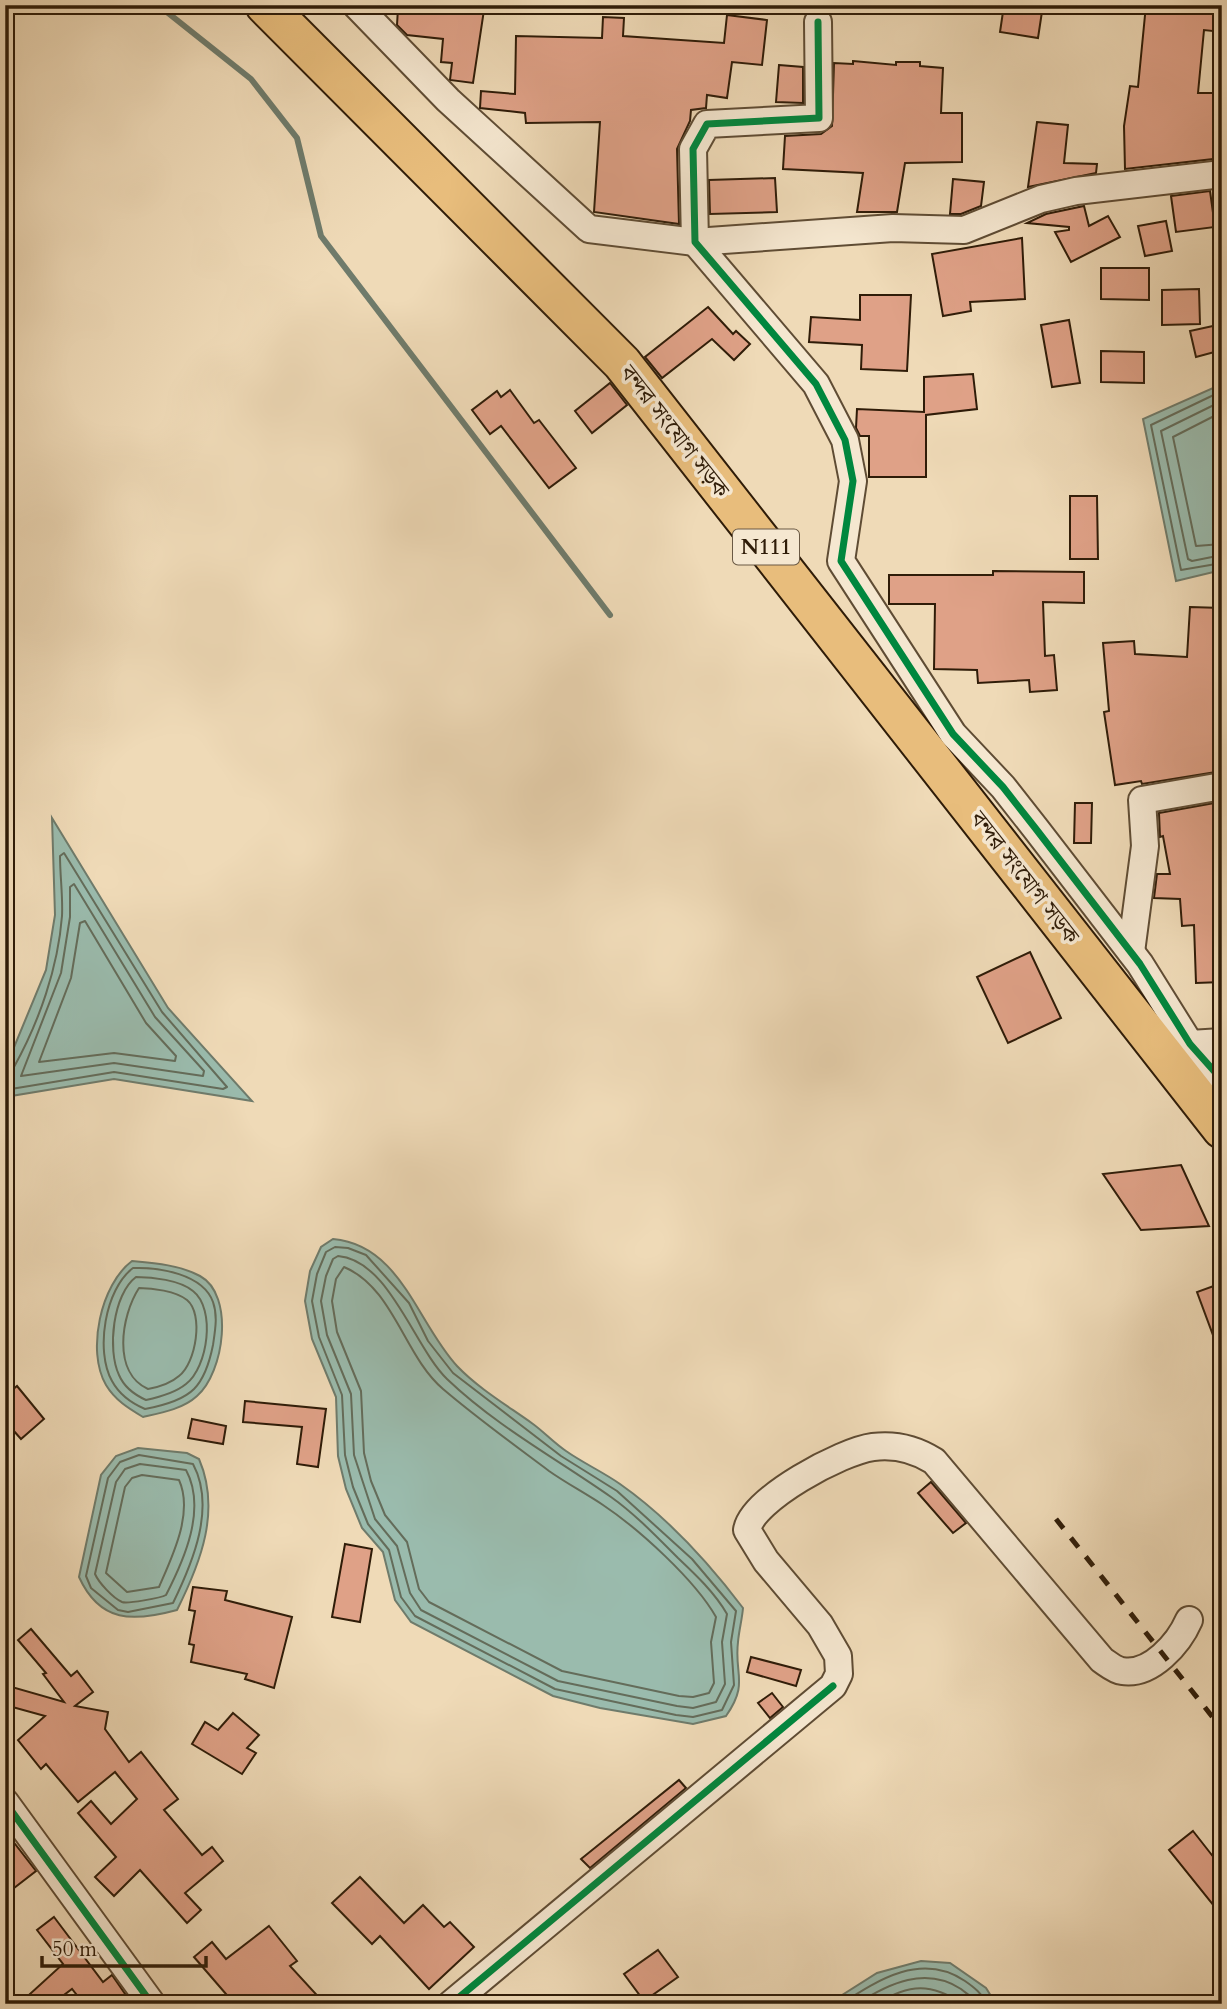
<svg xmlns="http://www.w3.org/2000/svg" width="1227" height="2009" viewBox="0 0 1227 2009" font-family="Cardo,'Noto Serif Bengali',serif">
<rect width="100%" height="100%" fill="#efdab7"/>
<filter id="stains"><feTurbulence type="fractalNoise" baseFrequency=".00286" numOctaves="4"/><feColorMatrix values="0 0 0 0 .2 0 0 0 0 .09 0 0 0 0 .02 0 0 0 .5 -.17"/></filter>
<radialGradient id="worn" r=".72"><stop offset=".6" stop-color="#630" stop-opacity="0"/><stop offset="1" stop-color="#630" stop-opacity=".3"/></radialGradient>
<!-- water -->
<g fill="#9abbad" stroke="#6f7b6b" stroke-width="2">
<polygon points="1222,384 1222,570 1176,581 1143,419"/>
<polygon points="52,818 168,1008 252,1101 114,1079 5,1097 5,1069 46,970 55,915"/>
<path d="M333,1239C401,1245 417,1323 457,1366C479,1389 508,1406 533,1424C544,1432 554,1443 566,1451C583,1463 603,1472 620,1484C667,1517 709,1563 743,1608C742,1620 739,1630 738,1642C734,1675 749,1683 726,1716L693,1724L600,1708L553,1696L411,1622L395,1600L383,1552L362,1528L346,1489L338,1456L336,1397L312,1339L305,1301L310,1271L321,1247Z"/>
<path d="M132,1261C154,1263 180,1265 200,1276C235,1295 224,1373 197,1396C183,1409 161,1413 143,1417C128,1408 115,1400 106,1385C86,1351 101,1284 132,1261Z"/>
<path d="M138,1448L187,1453L199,1459C221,1510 201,1562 177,1610C133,1622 100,1623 79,1577L101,1475L116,1456Z"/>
<polygon points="921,1961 950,1963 986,1988 996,2004 828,2004 877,1973"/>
</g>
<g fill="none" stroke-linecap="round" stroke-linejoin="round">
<!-- shore -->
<g stroke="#646c5a" stroke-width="2">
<polyline points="1222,391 1151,425 1181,570 1222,563"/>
<polyline points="1222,401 1161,431 1188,559 1192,561 1222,555"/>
<polyline points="1222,412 1173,437 1196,546 1222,544"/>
<polygon points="74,884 155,1017 204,1071 203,1076 114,1063 21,1076 61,973 70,917 70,887"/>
<polygon points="85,921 146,1023 176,1056 175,1061 114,1053 39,1062 71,978 80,923"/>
<path d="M5,1070L14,1067C39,1022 58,968 62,916C63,896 60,876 60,856L64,853L162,1012L227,1087L223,1089L114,1072L5,1090"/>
<polygon points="335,1247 348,1248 366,1255 409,1303 428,1341 453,1373 561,1456 617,1491 692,1559 736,1611 731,1642 734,1685 722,1710 693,1717 676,1715 555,1689 415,1616 401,1597 389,1550 368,1524 353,1487 345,1455 342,1395 319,1337 312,1301 317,1274 326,1252"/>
<path d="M338,1256C389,1260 414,1347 447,1379C496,1426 557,1459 611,1497C635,1514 657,1537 678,1558C696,1575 715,1593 727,1614L722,1642L725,1684L716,1702L693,1708L677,1706L558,1681L421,1610L410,1593L397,1546L375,1519L354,1455L351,1394L327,1335L321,1301L326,1276L333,1259Z"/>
<path d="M344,1267C394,1288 404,1356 443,1389C477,1418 513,1444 549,1471C566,1483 585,1493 603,1505C639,1529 695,1580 716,1617L711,1642L714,1683L709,1693L693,1697L679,1696L562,1671L429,1602L419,1589L407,1542L385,1515L371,1481L364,1453L361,1391L337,1332L332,1301L336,1279Z"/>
<path d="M133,1268C159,1267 203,1274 213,1302C218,1316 215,1331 213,1345C210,1360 205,1378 194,1389C182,1401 161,1406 145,1409C131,1403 119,1394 112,1381C95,1351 105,1289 133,1268Z"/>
<path d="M136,1277C152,1277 180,1280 193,1291C216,1309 208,1367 186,1384C175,1393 160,1397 146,1400C135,1395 124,1387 119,1375C107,1350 113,1294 136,1277Z"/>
<path d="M139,1288C152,1288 176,1291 187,1300C204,1314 196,1363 179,1376C171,1383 159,1387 148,1389C112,1373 121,1316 139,1288Z"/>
<path d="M139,1455L193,1464C216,1507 193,1562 173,1603L128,1612L118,1610L91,1588L86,1576L108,1478L120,1462Z"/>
<path d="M140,1464L186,1470C207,1509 184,1560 166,1595C161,1598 127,1604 122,1602C113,1598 99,1583 95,1574L116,1482L125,1469Z"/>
<path d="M142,1475L179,1480C194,1513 172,1557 159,1587L127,1592L106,1573L125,1487L132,1478Z"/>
<path d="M841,2004C879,1979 922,1952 965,1981C975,1988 981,1993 988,2004"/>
<path d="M857,2004C889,1983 926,1966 961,1989C967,1994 973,1997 978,2004"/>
<path d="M877,2004C909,1983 932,1983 963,2004"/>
</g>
<!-- stream -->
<polyline stroke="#6f7b6b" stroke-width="6" points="158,5 251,79 297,138 321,236 610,615"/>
</g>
<!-- building -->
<g fill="#dfa187" stroke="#2f1c08" stroke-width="2">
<polygon points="1004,5 1043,5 1038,38 1000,32"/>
<polygon points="1146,5 1222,5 1222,32 1204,30 1198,93 1218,93 1222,158 1125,169 1124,126 1130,86 1138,87"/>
<polygon points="434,6 484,10 473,83 450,80 452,63 441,62 443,39 407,35 397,25 398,8"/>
<polygon points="727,15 767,20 762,65 732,62 727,98 707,95 706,108 691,110 690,121 677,149 679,224 594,212 600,122 526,123 525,113 480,108 481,91 515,94 516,36 602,38 603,17 624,18 623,36 724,43"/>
<polygon points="853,61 896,65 896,62 920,62 920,66 943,68 941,113 962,113 962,162 905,163 897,212 857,212 863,173 783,169 785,136 821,134 832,126 834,63 853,64"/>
<polygon points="779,65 803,67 803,103 776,102"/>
<polygon points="1037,122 1068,125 1064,163 1097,164 1096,173 1028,187"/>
<polygon points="775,178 777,212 710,214 709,180"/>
<polygon points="953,179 984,182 981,206 961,214 950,214"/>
<polygon points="1210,191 1215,227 1176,232 1171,196"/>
<polygon points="1084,206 1089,226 1108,216 1120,237 1071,262 1055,232 1069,230 1069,227 1027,223 1046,214"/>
<polygon points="1166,221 1172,251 1145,256 1138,226"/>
<polygon points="1022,238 1025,299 970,302 971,311 943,316 932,254"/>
<polygon points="1101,268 1149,268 1149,300 1101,299"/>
<polygon points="1199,289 1200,324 1162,325 1162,290"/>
<polygon points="860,295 911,295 907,371 861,369 862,345 809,342 811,317 860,320"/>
<polygon points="708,307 733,334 736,331 750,344 734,360 712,339 662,378 645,357"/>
<polygon points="1069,320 1080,383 1052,387 1041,325"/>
<polygon points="1222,324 1222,350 1196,357 1190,331"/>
<polygon points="1101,351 1144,352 1144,383 1101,382"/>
<polygon points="973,374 977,409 926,415 926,477 869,477 869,436 860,436 856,428 857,409 924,412 924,377"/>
<polygon points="610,383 627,405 592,433 575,411"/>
<polygon points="510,390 534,423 539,420 576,468 549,488 501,426 490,434 472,410 497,391 501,397"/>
<polygon points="1070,496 1097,496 1098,559 1070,559"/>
<polygon points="993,571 1084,572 1084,603 1043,602 1045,656 1054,655 1057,690 1030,692 1029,680 978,683 977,670 934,669 935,604 889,604 889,575 993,575"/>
<polygon points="1190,607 1222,608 1222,771 1142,784 1141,781 1115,785 1104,712 1109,711 1103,643 1134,641 1135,654 1187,657"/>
<polygon points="1220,802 1222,982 1196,983 1194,925 1182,926 1180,899 1154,898 1157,874 1170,874 1163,836 1160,837 1159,813"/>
<polygon points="1075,803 1092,803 1091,843 1074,843"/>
<polygon points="1030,952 1061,1018 1008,1043 977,977"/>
<polygon points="1181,1165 1209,1226 1141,1230 1103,1174"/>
<polygon points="1222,1283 1222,1354 1220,1354 1197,1292"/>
<polygon points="17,1386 44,1419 21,1439 5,1421 5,1396"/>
<polygon points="245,1401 326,1409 318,1467 297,1464 302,1427 243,1422"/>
<polygon points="192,1419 226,1426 223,1444 188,1438"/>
<polygon points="931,1482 966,1523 953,1533 918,1493"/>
<polygon points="345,1544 372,1549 360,1622 332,1617"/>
<polygon points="193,1587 227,1591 225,1600 292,1617 274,1688 245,1679 247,1674 191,1662 194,1645 189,1644 195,1611 189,1610"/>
<polygon points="31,1629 71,1676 77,1671 93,1692 75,1706 108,1712 105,1729 129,1762 141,1752 178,1799 164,1810 202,1855 212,1847 223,1861 185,1893 201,1910 187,1923 140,1870 114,1896 95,1877 116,1857 78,1813 91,1801 111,1824 137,1799 115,1772 78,1802 46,1764 41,1769 18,1740 45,1716 5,1705 5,1685 64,1702 43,1674 46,1673 18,1640"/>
<polygon points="751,1657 801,1670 796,1686 747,1672"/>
<polygon points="772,1693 783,1707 770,1718 758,1703"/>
<polygon points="233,1713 259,1735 247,1748 256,1753 242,1774 192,1744 205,1722 218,1730"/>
<polygon points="679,1780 686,1788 590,1868 581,1859"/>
<polygon points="5,1831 36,1871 5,1895"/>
<polygon points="1193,1831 1222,1868 1222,1916 1169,1850"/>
<polygon points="360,1877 404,1923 423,1905 444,1927 450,1922 474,1947 429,1989 380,1936 372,1944 332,1903"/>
<polygon points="54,1917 103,1982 112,1975 132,2004 84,2004 72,1989 52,2004 19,2004 63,1964 37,1930"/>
<polygon points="269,1926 297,1961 290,1966 325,2004 216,2004 226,1994 194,1957 212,1942 226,1959"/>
<polygon points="658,1950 678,1977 644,2001 624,1974"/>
</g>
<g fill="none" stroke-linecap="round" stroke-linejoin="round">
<!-- minor casing -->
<g stroke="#5f4c34" stroke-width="30">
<g id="minor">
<polyline points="356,5 448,100 589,229 695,242 893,228 964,230 1041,199 1076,191 1222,174"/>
<polyline points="818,22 819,118 707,124 693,149 695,242 816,384 845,440 853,481 841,561 953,734 1003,787 1036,829 1140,964 1190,1044 1222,1080"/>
<polyline points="1131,952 1145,846 1142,800 1222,786"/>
<polyline points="1190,1044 1222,1042"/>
<polyline points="5,1802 152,2004"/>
<path d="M451,2004L833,1686L839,1674L838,1656L820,1625L766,1561L747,1530C752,1499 842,1451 873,1447C896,1444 915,1449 934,1461L1102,1660C1108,1664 1115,1670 1122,1671C1151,1676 1179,1643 1189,1620"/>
</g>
</g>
<!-- highway casing -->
<g stroke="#2f1c08" stroke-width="42">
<polyline id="highway" points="265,5 622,363 1222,1129"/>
</g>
<!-- minor -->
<use href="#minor" stroke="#f5e7d0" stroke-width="26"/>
<!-- highway -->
<use href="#highway" stroke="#e8bd7c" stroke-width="38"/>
<!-- rail -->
<polyline stroke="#2f1c08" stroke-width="5" stroke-dasharray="12 12" stroke-linecap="butt" points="1056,1519 1222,1729"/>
<!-- cycleway casing -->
<g stroke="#f5e7d0" stroke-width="11">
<g id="cycleway">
<polyline points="818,22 819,118 707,124 693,149 695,242 816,384 845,440 853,481 841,561 953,734 1003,787 1036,829 1140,964 1190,1044 1222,1080"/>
<polyline points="5,1802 152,2004"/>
<polyline points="451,2004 833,1686"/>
</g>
</g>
<!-- cycleway -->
<use href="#cycleway" stroke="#00873e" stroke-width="7"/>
</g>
<g text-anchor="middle" stroke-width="7" stroke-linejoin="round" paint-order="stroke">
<!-- shield labels -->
<rect fill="#f5e7d0" stroke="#6a5944" stroke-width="2" x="733" y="529.5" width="66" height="35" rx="5"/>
<g font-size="21" font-weight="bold" fill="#2f1c08">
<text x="766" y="554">N111</text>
</g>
<!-- street labels -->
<g font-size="23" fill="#2f1c08" stroke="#f5e7d0">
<text transform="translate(675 431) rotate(52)" y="8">বন্দর সংযোগ সড়ক</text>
<text transform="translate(1025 877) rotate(52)" y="8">বন্দর সংযোগ সড়ক</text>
</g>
</g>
<!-- margin -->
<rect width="1227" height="2009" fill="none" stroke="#efdab7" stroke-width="28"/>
<rect x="7" y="7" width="1213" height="1995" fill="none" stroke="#2f1c08" stroke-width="3.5"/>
<rect x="14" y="14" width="1199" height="1981" fill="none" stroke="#2f1c08" stroke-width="2"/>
<!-- scale -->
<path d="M42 1956v10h164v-10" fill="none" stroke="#2f1c08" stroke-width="3.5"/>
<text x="52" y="1956" font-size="21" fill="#2f1c08" stroke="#f5e7d0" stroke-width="5" paint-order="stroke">50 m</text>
<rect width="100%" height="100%" filter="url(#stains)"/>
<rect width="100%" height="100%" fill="url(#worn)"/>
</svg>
